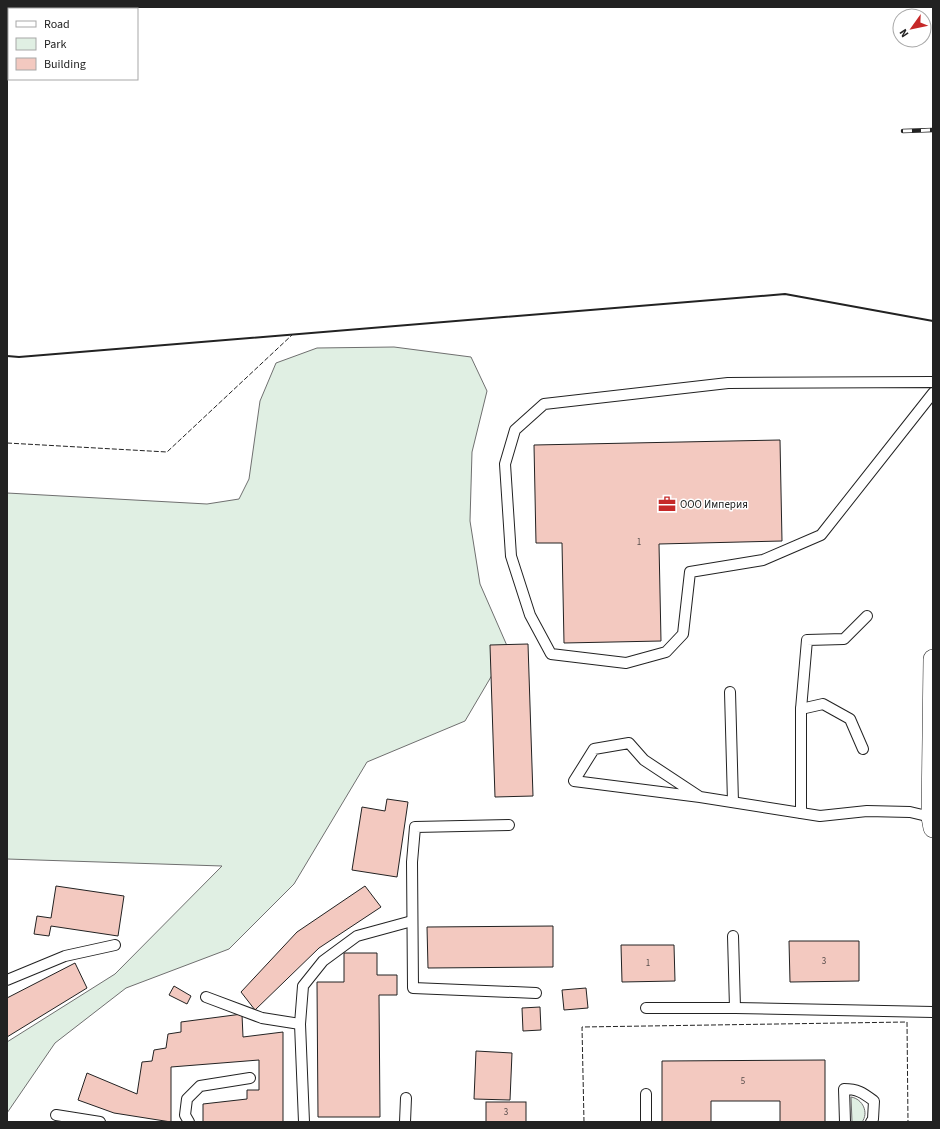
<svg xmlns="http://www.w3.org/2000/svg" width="940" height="1129" viewBox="0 0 940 1129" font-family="'Source Sans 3',sans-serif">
<rect width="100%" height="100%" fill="#fff"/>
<!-- green -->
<g fill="#e0efe3" stroke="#6f6f6f">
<polygon points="394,347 471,357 487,391 472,452 470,521 480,584 508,648 465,721 367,762 294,884 229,949 126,988 55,1043 7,1113 7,1042 115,974 222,866 7,859 7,493 207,504 239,499 249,479 260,401 276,363 317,348"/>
<path d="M851,1097C863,1099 869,1113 862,1122H852Z"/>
</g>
<!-- building -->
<g fill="#f3c9c0" stroke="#222">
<polygon points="780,440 782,541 659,544 661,641 564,643 562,543 536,543 534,445"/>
<polygon points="528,644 533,796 495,797 490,645"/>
<polygon points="387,799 408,802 397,877 352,870 362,807 385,811"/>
<polygon points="56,886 124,896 118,936 51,926 49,936 34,934 37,916 51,918"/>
<polygon points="365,886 381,907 319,948 255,1010 241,992 297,932"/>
<polygon points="553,926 553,967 428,968 427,927"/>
<polygon points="789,941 859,941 859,981 790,982"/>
<polygon points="621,945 674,945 675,981 622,982"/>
<polygon points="344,953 377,953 377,975 397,975 397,995 379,995 380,1117 318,1117 317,982 344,982"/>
<polygon points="75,963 87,988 7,1037 7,998"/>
<polygon points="174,986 191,996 187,1004 169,995"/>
<polygon points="586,988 588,1008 564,1010 562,990"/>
<polygon points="540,1007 541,1030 523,1031 522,1008"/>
<polygon points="242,1014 243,1037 283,1032 283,1122 203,1122 203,1104 247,1099 247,1090 259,1090 259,1060 171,1067 171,1122 114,1113 78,1100 87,1073 137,1094 142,1062 152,1061 154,1050 166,1048 168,1034 181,1032 181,1022"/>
<polygon points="476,1051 512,1053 510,1100 474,1099"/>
<polygon points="825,1060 825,1122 780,1122 780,1101 711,1101 711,1122 662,1122 662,1061"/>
<rect x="486" y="1102" width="40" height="20"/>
</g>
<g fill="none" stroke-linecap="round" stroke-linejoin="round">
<!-- service casing -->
<g stroke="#222" stroke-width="12">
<g id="service">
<polyline points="933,382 728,383 544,404 515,430 505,464 511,556 530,615 551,654 626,663 666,652 683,634 690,572 763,560 821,535 933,393"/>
<polyline points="730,692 733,802"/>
<polyline points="801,709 823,704 850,719 863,749"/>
<polyline points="700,797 644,760 629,743 594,749 574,781 700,797 820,816 867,811 910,812 931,817"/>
<polyline points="801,813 801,709 807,640 844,639 867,616"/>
<polyline points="509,825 415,827 412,862 413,988 536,993"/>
<polyline points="733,936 735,1008"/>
<polyline points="7,980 65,956 115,945"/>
<polyline points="206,997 262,1018 300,1024"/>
<polyline points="646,1008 735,1008 933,1012"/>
<polyline points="646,1094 646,1122"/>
<polyline points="56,1115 100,1122"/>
<polyline points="189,1122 185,1115 187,1099 200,1086 250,1078"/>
<polyline points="304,1122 300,1024 303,986 323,961 357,936 412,921"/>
<polyline points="405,1122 406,1098"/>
<path d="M845,1122L844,1089C858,1089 863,1093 874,1101L873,1119L871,1122"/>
</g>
</g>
<!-- minor casing -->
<g stroke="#222" stroke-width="20">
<polyline id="minor" points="933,659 931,817 933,828"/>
</g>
<!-- service -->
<use href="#service" stroke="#fff" stroke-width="10"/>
<!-- minor -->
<use href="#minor" stroke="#fff" stroke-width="19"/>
<!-- rail casing -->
<g stroke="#222" stroke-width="4.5">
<polyline id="rail" points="903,131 933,130"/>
</g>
<!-- rail -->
<use href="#rail" stroke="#fff" stroke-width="3" stroke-dasharray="9" stroke-linecap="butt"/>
<!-- fence -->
<g stroke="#222" stroke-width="1" stroke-dasharray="5 2" stroke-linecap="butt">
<polyline points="7,443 167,452 292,335"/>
<polyline points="584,1122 582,1027 907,1022 908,1122"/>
</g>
<!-- wall -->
<polyline stroke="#222" stroke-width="2" points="7,356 19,357 785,294 933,321"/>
</g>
<!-- icons -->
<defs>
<g id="office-bare" transform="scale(1.38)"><path d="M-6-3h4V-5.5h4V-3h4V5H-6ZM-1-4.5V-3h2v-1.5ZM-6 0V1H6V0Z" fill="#c62828" stroke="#fff" stroke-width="2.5" paint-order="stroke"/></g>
</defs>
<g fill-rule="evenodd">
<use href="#office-bare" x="667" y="504"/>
</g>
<g text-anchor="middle" stroke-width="3" stroke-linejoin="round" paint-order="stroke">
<!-- number labels -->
<g font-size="9" fill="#564c4a">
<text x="639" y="545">1</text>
<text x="824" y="964">3</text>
<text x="648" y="966">1</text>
<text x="743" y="1084">5</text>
<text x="506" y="1115">3</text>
</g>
<!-- poi labels -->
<g font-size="11" fill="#222" stroke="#fff" text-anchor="start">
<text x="680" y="508">ООО Империя</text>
</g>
</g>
<!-- border -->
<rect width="940" height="1129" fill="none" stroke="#222222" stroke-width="16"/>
<!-- legend -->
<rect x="8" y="8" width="130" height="72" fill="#ffffff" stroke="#a7a7a7"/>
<rect x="16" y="21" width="20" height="6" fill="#ffffff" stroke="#a7a7a7"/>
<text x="44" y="28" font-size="12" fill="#222222">Road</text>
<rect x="16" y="38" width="20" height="12" fill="#e0efe3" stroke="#a7a7a7"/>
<text x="44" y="48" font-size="12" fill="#222222">Park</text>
<rect x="16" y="58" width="20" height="12" fill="#f3c9c0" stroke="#a7a7a7"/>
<text x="44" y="68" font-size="12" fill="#222222">Building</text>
<!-- north arrow -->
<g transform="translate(912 28) rotate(237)"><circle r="19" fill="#ffffff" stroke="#a7a7a7"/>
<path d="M0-3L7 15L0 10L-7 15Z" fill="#c62828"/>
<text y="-6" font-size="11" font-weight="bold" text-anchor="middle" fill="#222222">N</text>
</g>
</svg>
